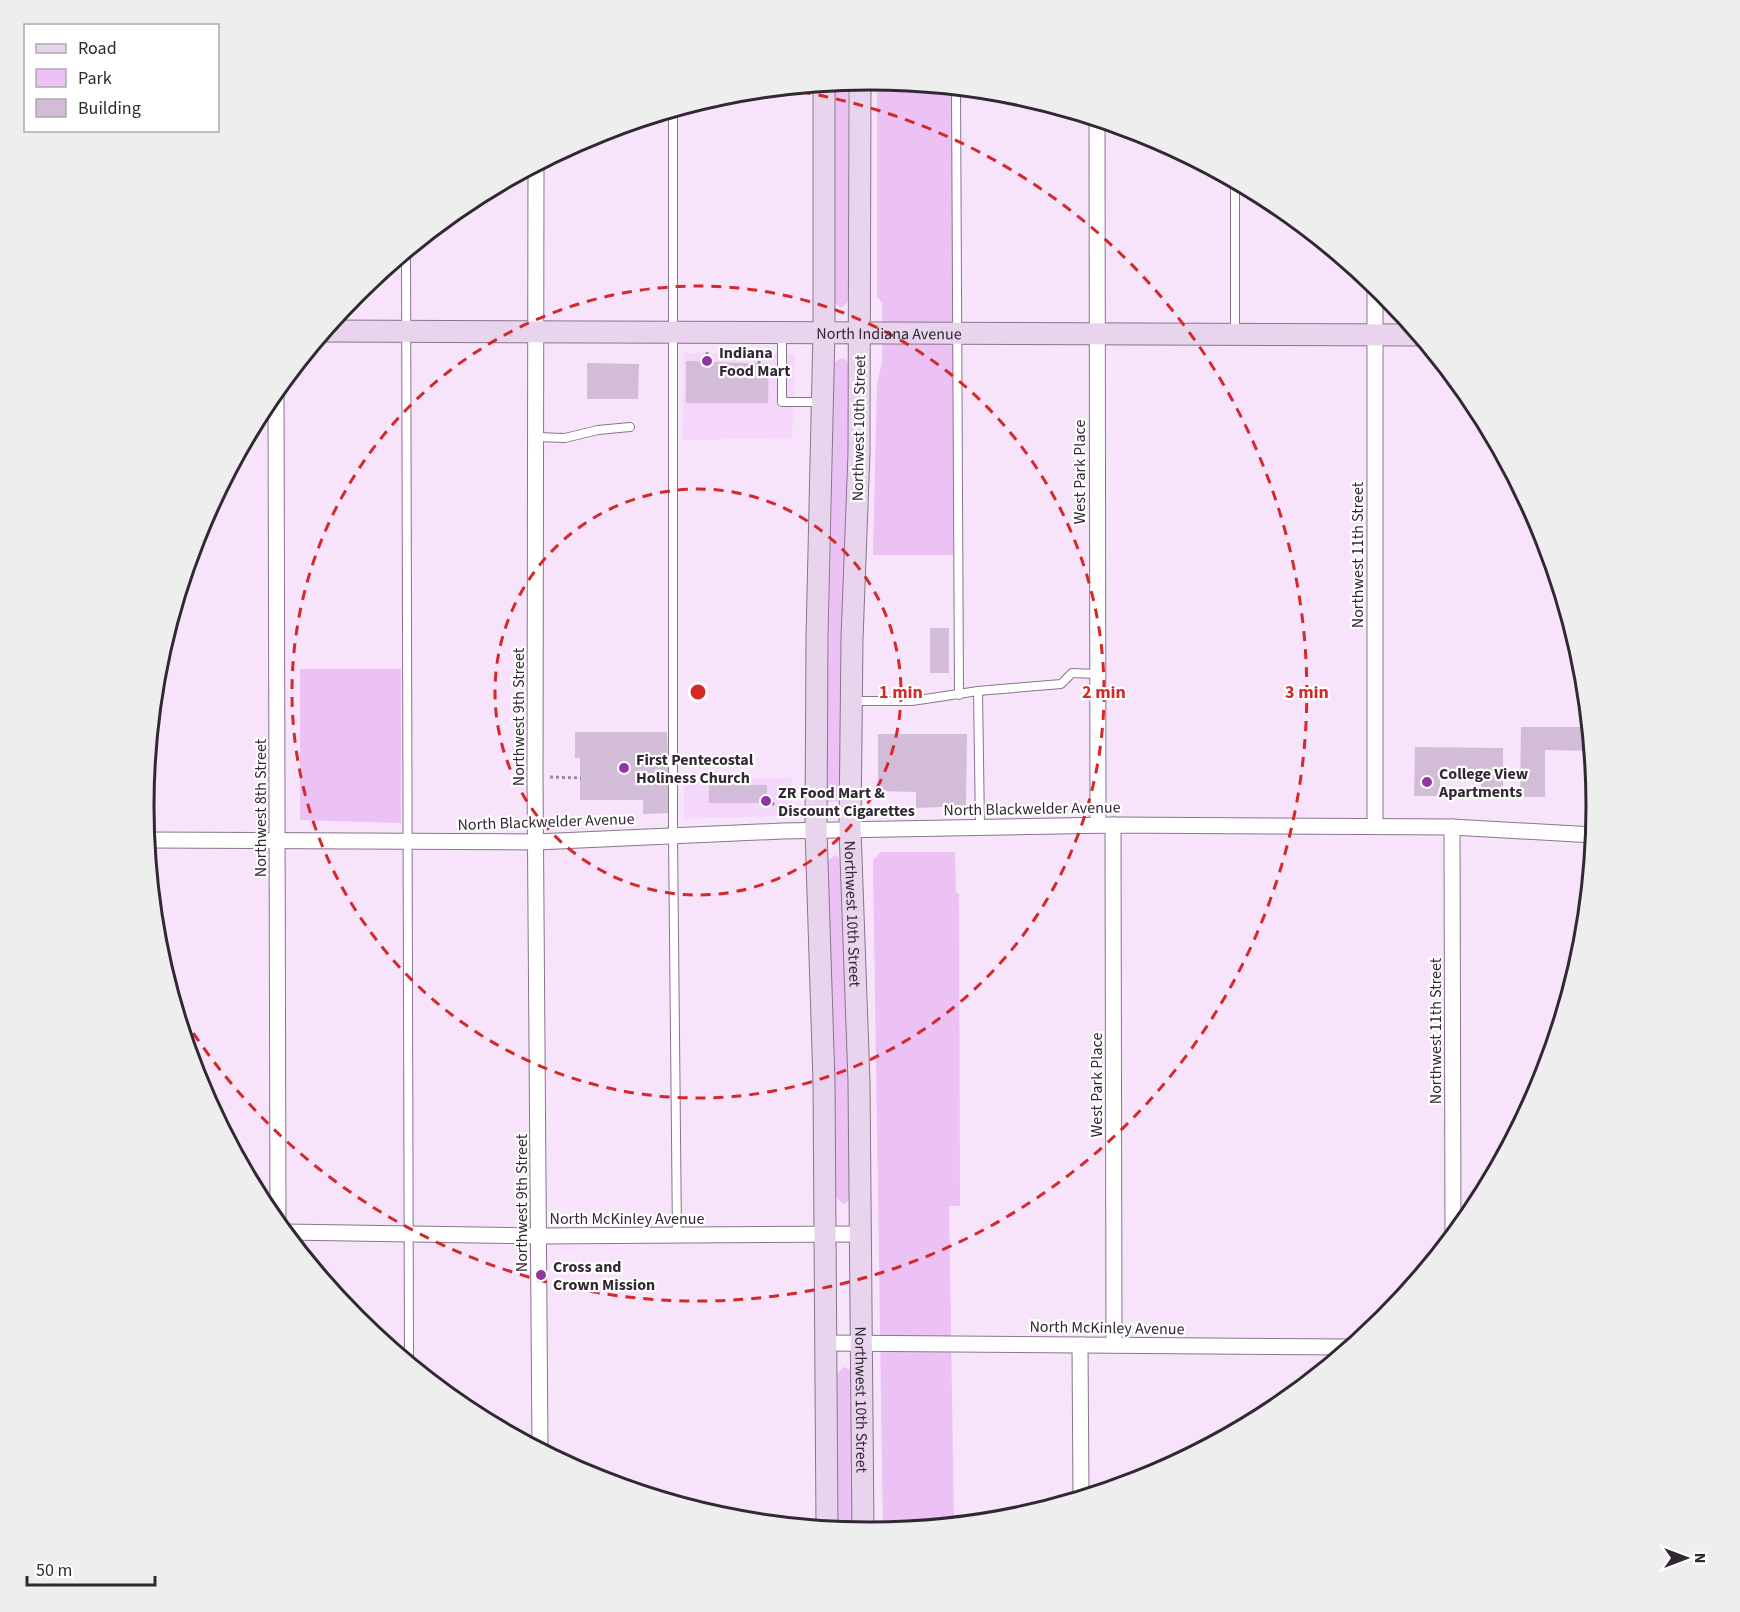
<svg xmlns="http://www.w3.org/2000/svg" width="1740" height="1612" viewBox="0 0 1740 1612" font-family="'Source Sans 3',sans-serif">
<rect width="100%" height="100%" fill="#f7e4fb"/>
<!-- built -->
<g fill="#f4d7fa">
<polygon points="684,353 795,354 792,438 683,440"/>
<polygon points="792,778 791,816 684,818 684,780"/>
</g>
<!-- green -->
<g fill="#ecc1f4">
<polygon points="877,80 954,88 955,555 873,555 877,383 882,363 882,303 877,296"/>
<polygon points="848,82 848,302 841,308 835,303 834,295 834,83"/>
<path d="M843,358L849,363L848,482L842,625L841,795L838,801L828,802L826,797C827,652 833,508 834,364L837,360Z"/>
<polygon points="300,669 401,669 401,823 300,820"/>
<polygon points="881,852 955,852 956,893 959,893 960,1206 949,1206 954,1524 883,1531 873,860"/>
<polygon points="835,855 838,857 841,863 849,1071 851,1196 848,1202 843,1204 836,1197 834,1042 826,863"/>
<polygon points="844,1367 849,1369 851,1373 852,1531 838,1529 837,1374"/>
</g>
<!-- building -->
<g fill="#d3bcd8">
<polygon points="686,361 769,364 768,403 686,403"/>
<polygon points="587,363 639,364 638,399 587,399"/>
<rect x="930" y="628" width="19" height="45"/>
<polygon points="1521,727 1589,727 1591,751 1545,750 1545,797 1520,797"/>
<polygon points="575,732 667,732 669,813 643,814 643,800 580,800 580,758 575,758"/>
<polygon points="878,734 967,734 966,806 916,808 916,792 878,791"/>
<polygon points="1415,747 1503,748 1503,794 1481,793 1481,770 1440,770 1440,796 1414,796"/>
<polygon points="709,784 767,785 767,798 762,803 709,803"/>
</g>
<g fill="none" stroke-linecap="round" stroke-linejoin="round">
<!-- lane casing -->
<g stroke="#8a748e" stroke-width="10">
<g id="lane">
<polyline points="956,88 959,695"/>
<polyline points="673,110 673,835 677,1236"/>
<polyline points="1235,182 1235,333"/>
<polyline points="406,252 409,1363"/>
<polyline points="782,333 782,402 822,402"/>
<polyline points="536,437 565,438 598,430 630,427"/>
<polyline points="978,691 980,827"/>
<polyline points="852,701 912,701 978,691 1061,684 1072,673 1097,674"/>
</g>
</g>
<!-- street casing -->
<g stroke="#8a748e" stroke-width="17">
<g id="street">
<polyline points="1097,119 1098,825"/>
<polyline points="536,165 535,777 540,1449"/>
<polyline points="276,391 278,1224"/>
<polyline points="1113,825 1114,1345"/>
<polyline points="1375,825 1375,285"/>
<polyline points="1452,827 1453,1236"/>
<polyline points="147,840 536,842 782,831 1113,825 1452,827 1594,835"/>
<polyline points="285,1232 539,1236 861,1234"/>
<polyline points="826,1343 1351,1347"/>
<polyline points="1080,1345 1081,1497"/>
</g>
</g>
<!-- secondary casing -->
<g stroke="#8a748e" stroke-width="23">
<g id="secondary">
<path id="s1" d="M860,80L859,453L852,639L850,829L859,1081L863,1532"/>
<polyline points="824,84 824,332 817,638 816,830 824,1082 827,1528"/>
<path id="s2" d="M325,331L1419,335"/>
</g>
</g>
<!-- path -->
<g stroke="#9a8c9d" stroke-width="3" stroke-dasharray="3 3" stroke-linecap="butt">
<polyline points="707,361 707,349"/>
<polyline points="759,364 759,352"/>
<polyline points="550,777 581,778"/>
<polyline points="766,801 778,806"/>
</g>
<!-- lane -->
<use href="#lane" stroke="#fff" stroke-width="8"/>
<!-- street -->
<use href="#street" stroke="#fff" stroke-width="15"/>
<!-- secondary -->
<use href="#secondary" stroke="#e8d5ed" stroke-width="21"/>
</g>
<!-- distance rings -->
<g fill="none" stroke="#d62828" stroke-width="3" stroke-dasharray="10 8">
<circle cx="698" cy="692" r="203"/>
<circle cx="698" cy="692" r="406"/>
<path d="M783 89A609 609 0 1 1 176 1006"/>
</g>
<!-- markers -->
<g fill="#9036a2" stroke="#fff" stroke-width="2">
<circle cx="707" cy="361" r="6"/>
<circle cx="624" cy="768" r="6"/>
<circle cx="1427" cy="782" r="6"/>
<circle cx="766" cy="801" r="6"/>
<circle cx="541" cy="1275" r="6"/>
</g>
<g text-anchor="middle" stroke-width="4.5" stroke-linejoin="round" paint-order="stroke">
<!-- street labels -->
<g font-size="16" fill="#312833" stroke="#fff">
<text dy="6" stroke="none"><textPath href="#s2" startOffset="564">North Indiana Avenue</textPath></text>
<text transform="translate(858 428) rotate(-89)" y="6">Northwest 10th Street</text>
<text transform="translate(1079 472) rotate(-90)" y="6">West Park Place</text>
<text transform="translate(1357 555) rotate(-90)" y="6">Northwest 11th Street</text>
<text transform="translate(518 717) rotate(-90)" y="6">Northwest 9th Street</text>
<text transform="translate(260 808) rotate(-90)" y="6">Northwest 8th Street</text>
<text transform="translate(1032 808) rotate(-1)" y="6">North Blackwelder Avenue</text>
<text transform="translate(546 821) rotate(-2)" y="6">North Blackwelder Avenue</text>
<text dy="6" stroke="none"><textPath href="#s1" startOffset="834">Northwest 10th Street</textPath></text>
<text transform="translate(1435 1031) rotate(-90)" y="6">Northwest 11th Street</text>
<text transform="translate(1096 1085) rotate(-90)" y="6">West Park Place</text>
<text transform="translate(521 1203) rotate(-90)" y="6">Northwest 9th Street</text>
<text x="627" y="1224">North McKinley Avenue</text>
<text transform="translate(1107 1327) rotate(1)" y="6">North McKinley Avenue</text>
<text dy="6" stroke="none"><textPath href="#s1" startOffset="1320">Northwest 10th Street</textPath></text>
</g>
<!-- poi labels -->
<g font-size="16" font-weight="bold" fill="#312833" stroke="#fff" text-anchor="start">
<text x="719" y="358">Indiana<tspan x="719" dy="18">Food Mart</tspan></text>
<text x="636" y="765">First Pentecostal<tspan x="636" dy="18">Holiness Church</tspan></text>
<text x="1439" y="779">College View<tspan x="1439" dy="18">Apartments</tspan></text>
<text x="778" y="798">ZR Food Mart &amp;<tspan x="778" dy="18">Discount Cigarettes</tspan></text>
<text x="553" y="1272">Cross and<tspan x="553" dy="18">Crown Mission</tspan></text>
</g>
</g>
<!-- crop -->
<path d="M0 0H1740V1612H0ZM154 806a716 716 0 1 1 1432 0a716 716 0 1 1-1432 0Z" fill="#efeeef" fill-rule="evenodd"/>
<path fill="none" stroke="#312833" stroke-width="3" d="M154 806a716 716 0 1 1 1432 0a716 716 0 1 1-1432 0Z"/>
<circle cx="698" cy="692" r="9" fill="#d62828" stroke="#fff" stroke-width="3"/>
<g font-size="18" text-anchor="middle" font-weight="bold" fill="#d62828" stroke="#fff" stroke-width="4.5" stroke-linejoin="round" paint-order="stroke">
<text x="901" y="698">1 min</text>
<text x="1104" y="698">2 min</text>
<text x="1307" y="698">3 min</text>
</g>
<!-- legend -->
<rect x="24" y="24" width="195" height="108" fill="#ffffff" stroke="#ada9ad" stroke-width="1.5"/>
<rect x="36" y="44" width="30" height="9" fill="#e8d5ed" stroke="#ada9ad" stroke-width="1.5"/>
<text x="78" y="54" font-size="18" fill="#312833">Road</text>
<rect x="36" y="69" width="30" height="18" fill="#ecc1f4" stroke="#ada9ad" stroke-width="1.5"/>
<text x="78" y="84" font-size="18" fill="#312833">Park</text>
<rect x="36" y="99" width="30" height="18" fill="#d3bcd8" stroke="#ada9ad" stroke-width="1.5"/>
<text x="78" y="114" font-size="18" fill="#312833">Building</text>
<!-- north arrow -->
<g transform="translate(1686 1558) rotate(90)" stroke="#ffffff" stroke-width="4.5" paint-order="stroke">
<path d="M0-4.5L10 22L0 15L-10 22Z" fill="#312833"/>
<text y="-9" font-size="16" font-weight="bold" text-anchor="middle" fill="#312833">N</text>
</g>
<!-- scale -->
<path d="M27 1576v9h128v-9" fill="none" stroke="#312833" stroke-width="3"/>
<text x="36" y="1576" font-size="18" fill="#312833" stroke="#ffffff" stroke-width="4.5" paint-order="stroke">50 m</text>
</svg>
